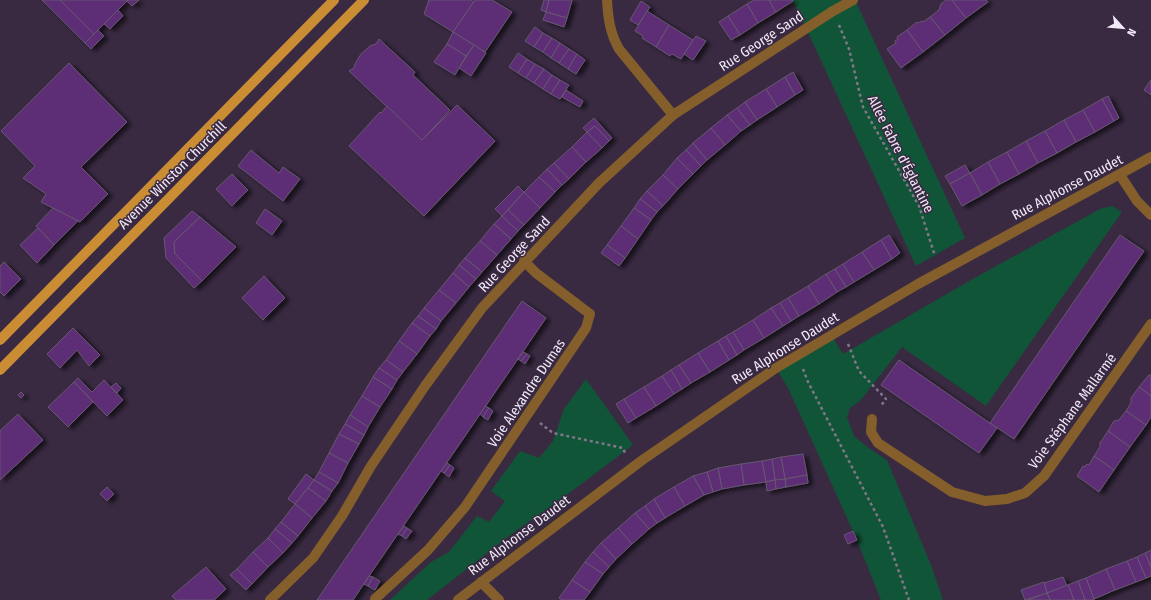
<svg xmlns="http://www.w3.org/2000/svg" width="1151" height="600" viewBox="0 0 1151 600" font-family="'Fira Sans Condensed',sans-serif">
<defs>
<filter id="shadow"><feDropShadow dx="4.5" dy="2.5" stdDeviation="2" flood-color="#0009"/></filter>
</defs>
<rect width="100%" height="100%" fill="#392a42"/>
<!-- green -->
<g fill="#115538">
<polygon points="793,0 855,0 965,238 916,266"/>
<polygon points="1112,206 1122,212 986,406 902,347 860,401 850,408 847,417 854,436 870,449 887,460 931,565 943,600 881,600 857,540 789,390 776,368 831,335 843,354 978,276 1100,209"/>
<polygon points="586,379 633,445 576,488 505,539 427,600 390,600 431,562 449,552 477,516 489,522 505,501 491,491 520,451 539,458 553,441 564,409"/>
</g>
<!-- building -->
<g fill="#5d2d75" stroke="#675770" filter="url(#shadow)">
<polygon points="42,0 60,0 94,34 85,43"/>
<polygon points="60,0 128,0 94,34"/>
<polygon points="128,0 139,0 132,6 127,1"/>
<polygon points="429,0 471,0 474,2 453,32 424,14"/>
<polygon points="475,0 492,0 512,12 485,52 453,32"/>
<polygon points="544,0 549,0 546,12 541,10"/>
<polygon points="549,0 572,0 567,18 546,12"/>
<polygon points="754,0 769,0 776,12 758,23 747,4"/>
<polygon points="769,0 793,0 793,1 776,12"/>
<polygon points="946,0 952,0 966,18 945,35 930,17 939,10 941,4"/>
<polygon points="952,0 986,0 988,2 966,18"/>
<polygon points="641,1 650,7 638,25 630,20"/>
<polygon points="747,4 758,23 740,35 728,16"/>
<polygon points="118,10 123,16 110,29 104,24"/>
<polygon points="647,11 669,25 656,47 642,38 643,36 635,31"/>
<polygon points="546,12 567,18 564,27 543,20"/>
<polygon points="728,16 740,35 731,40 719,22"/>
<polygon points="930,17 945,35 923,52 907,30 917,22 918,23 922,21 923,22"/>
<polygon points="669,25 693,40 681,59 672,54 670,56 656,47"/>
<polygon points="535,27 543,33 534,47 525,41"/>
<polygon points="98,30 104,36 91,49 85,43"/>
<polygon points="907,30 923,52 901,68 887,49 896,43 895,41 898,39 897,37"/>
<polygon points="453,32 474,45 466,56 447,44"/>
<polygon points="543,33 552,38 543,52 534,47"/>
<polygon points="696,36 706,41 693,60 684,54"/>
<polygon points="552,38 560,43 551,58 543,52"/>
<polygon points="379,39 415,72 413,75 450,110 422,140 349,71 354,68 355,64 361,54 370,46 376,44"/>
<polygon points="560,43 569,49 559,63 551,58"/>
<polygon points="447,44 466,56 455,75 434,62"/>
<polygon points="474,45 486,53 471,76 459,68"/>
<polygon points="569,49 577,54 568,69 559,63"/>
<polygon points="518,53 527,59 518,73 509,67"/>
<polygon points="577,54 585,60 576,74 568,69"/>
<polygon points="527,59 535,64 526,78 518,73"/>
<polygon points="69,63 127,122 81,167 108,194 80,222 41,202 46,194 23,178 35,166 1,131"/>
<polygon points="535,64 544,69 534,83 526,78"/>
<polygon points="544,69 552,75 543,89 534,83"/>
<polygon points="793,72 803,90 795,95 785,77"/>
<polygon points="552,75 560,80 551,94 543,89"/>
<polygon points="785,77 795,95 777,107 766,89"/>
<polygon points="560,80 569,85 560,99 551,94"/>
<polygon points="1151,80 1151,95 1144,90"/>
<polygon points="766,89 777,107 757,120 745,102"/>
<polygon points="566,90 583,101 580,107 562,97"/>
<polygon points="1108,96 1119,118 1114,121 1102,99"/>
<polygon points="1102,99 1114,121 1095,132 1083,110"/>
<polygon points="745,102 757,120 750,125 737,108"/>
<polygon points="457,105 495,141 424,216 349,146 380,112 381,113 387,106 422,140"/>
<polygon points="737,108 750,125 741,131 727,115"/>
<polygon points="1083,110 1095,132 1076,142 1064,120"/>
<polygon points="727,115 741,131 725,145 711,128"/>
<polygon points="594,118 612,138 609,141 595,126 587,132 583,128"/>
<polygon points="1064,120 1076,142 1057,153 1045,131"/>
<polygon points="595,126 609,141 602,148 587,132"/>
<polygon points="711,128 725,145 707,160 693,143"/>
<polygon points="1045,131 1057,153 1038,163 1026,141"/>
<polygon points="587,132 602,148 586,162 572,147"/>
<polygon points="1026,141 1038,163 1019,174 1007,152"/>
<polygon points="693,143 707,160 701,166 686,150"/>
<polygon points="572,147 586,162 569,179 554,163"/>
<polygon points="251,150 279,173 283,167 300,179 283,201 238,166"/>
<polygon points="686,150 701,166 693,174 677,158"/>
<polygon points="1007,152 1019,174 1000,184 988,162"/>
<polygon points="677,158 693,174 678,189 663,175"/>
<polygon points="988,162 1000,184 982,195 970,173"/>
<polygon points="554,163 569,179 562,185 547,169"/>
<polygon points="965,165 970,173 950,184 945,176"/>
<polygon points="547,169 562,185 555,192 539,177"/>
<polygon points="970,173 982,195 962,206 950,184"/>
<polygon points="232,174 248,190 232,206 216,189"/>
<polygon points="663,175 678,189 663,206 647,191"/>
<polygon points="539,177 555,192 540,208 524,192"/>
<polygon points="518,186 524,192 502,216 495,209"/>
<polygon points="647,191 663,206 657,212 640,199"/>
<polygon points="524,192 540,208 524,225 508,210"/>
<polygon points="640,199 657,212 651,220 634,208"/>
<polygon points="53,208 78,221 54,245 36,226"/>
<polygon points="634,208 651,220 638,239 621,226"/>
<polygon points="265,209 282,221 272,235 256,223"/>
<polygon points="508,210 524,225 518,231 502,216"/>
<polygon points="192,211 200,217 174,242 175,254 202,281 194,288 166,258 164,238"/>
<polygon points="502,216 518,231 511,239 494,224"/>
<polygon points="200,217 236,247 202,281 175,254 174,242"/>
<polygon points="494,224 511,239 497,255 480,241"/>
<polygon points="621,226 638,239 625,258 607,245"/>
<polygon points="38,228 54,245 37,263 20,245"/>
<polygon points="889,235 900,253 892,259 881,240"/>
<polygon points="1120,235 1144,251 1014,439 990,423"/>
<polygon points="881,240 892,259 874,270 862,252"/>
<polygon points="480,241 497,255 482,272 465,258"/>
<polygon points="607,245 625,258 619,266 601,253"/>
<polygon points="862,252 874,270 854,282 843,264"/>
<polygon points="465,258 482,272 476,279 459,265"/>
<polygon points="4,262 21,279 4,296 0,292 0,266"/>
<polygon points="843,264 854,282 846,287 835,269"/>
<polygon points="459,265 476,279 469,287 453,273"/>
<polygon points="835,269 846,287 837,292 826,274"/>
<polygon points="453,273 469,287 456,303 439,290"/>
<polygon points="826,274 837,292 819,304 808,286"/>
<polygon points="264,276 285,298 263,320 242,298"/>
<polygon points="808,286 819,304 799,316 788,298"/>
<polygon points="439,290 456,303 441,321 424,308"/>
<polygon points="788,298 799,316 791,321 780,303"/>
<polygon points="522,301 546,318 369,576 353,600 317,600"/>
<polygon points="780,303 791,321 783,326 771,308"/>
<polygon points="424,308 441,321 436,329 418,316"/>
<polygon points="771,308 783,326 764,338 753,320"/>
<polygon points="418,316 436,329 430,336 412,323"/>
<polygon points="753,320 764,338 744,350 733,332"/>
<polygon points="412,323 430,336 417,354 399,341"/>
<polygon points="73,328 100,355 89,366 77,350 60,368 47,354"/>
<polygon points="733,332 744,350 737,355 726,336"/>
<polygon points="726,336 737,355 729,360 718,341"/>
<polygon points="399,341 417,354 403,372 386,360"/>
<polygon points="718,341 729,360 710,372 698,353"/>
<polygon points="523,352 527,354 521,361 518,359"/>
<polygon points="698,353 710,372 691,383 679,365"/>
<polygon points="527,354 530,356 525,364 521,361"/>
<polygon points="386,360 403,372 397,380 379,368"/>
<polygon points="899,360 997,428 979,453 881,385"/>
<polygon points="679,365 691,383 682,389 671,370"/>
<polygon points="379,368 397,380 392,389 373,377"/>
<polygon points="671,370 682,389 674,394 662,376"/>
<polygon points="1149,375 1151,375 1151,396 1139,387"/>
<polygon points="662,376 674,394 656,406 644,387"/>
<polygon points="373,377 392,389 380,407 362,396"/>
<polygon points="78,378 92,392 104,380 123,400 107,416 74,382"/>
<polygon points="74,382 93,402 68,427 48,407"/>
<polygon points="116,383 121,388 117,393 111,387"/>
<polygon points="644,387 656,406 636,418 624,399"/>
<polygon points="1139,387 1151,396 1151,417 1146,425 1126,411 1131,403 1131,398"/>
<polygon points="21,392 24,395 21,398 18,395"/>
<polygon points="362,396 380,407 368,427 350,415"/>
<polygon points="624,399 636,418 628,423 616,404"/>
<polygon points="485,406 489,408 483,417 480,414"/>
<polygon points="489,408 493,411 488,420 483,417"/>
<polygon points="1126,411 1146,425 1130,447 1108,431 1114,421 1119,420"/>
<polygon points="18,414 43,440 0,480 0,431"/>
<polygon points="350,415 368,427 364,435 345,424"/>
<polygon points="345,424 364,435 359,444 339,434"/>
<polygon points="1108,431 1130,447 1114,470 1094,456 1100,447 1100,443"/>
<polygon points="339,434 359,444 348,463 329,453"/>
<polygon points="329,453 348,463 338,483 319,472"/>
<polygon points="803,454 807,475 785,479 781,457"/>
<polygon points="1094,456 1114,470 1099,492 1077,476 1083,466 1084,467 1087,464 1089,465"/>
<polygon points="781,457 785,479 775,480 772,459"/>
<polygon points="772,459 775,480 766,482 762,461"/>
<polygon points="762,461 766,482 744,485 741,464"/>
<polygon points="447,463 450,465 444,473 441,471"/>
<polygon points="741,464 744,485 722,489 718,468"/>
<polygon points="450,465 454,468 449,477 444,473"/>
<polygon points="718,468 722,489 713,492 707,472"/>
<polygon points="319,472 338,483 332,491 314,480"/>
<polygon points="707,472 713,492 704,495 693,476"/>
<polygon points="306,474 314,480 295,504 288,499"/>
<polygon points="807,475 808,483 786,487 785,479"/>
<polygon points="693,476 704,495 685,506 674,487"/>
<polygon points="785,479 786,487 776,489 775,480"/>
<polygon points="314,480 332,491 326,501 308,488"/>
<polygon points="775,480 776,489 767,491 766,482"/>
<polygon points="107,487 114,494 107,501 100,494"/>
<polygon points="674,487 685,506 665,518 654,499"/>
<polygon points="308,488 326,501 312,518 295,504"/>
<polygon points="654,499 665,518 657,523 645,506"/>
<polygon points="295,504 312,518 298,536 281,522"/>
<polygon points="645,506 657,523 649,529 635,513"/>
<polygon points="635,513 649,529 632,544 618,528"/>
<polygon points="281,522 298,536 292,543 275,529"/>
<polygon points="404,526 407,528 402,536 398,534"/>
<polygon points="407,528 412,531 406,539 402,536"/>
<polygon points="618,528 632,544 616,559 601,543"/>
<polygon points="275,529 292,543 283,553 268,538"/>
<polygon points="853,531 857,540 848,544 844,535"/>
<polygon points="268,538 283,553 268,567 253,552"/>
<polygon points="601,543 616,559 609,567 593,552"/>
<polygon points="1151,550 1151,567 1145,553"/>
<polygon points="253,552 268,567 252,584 237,569"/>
<polygon points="593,552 609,567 603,574 585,562"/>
<polygon points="1145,553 1151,567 1151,576 1146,578 1137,557"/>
<polygon points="1137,557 1146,578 1136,582 1127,561"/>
<polygon points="1127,561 1136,582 1115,590 1106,569"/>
<polygon points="585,562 603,574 590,592 572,580"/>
<polygon points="206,567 226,589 214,600 176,600 172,596"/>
<polygon points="237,569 252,584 246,590 230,575"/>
<polygon points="1106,569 1115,590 1094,599 1086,578"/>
<polygon points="369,576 373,577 368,586 364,584"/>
<polygon points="373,577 380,581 375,590 368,586"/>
<polygon points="1063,577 1067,586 1047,593 1044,583"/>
<polygon points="1086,578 1094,599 1092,600 1085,600 1078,581"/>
<polygon points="572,580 590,592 584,600 562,600 559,598"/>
<polygon points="1078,581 1085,600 1074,600 1068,585"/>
<polygon points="1044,582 1047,593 1025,600 1021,590"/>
<polygon points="1068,585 1074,600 1050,600 1047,593"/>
<polygon points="1047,593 1050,600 1028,600"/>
</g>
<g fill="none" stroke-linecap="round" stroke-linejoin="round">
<!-- path -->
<g stroke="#82768a" stroke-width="2.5" stroke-dasharray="3 3" stroke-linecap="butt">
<polyline points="839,25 849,49 863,107 919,206 935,256"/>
<polyline points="848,344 859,371 886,399 880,407"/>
<polyline points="803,369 808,382 883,527 909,600"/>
<polyline points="540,423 553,433 623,448 625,453"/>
</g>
<!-- minor -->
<g stroke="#845e2b" stroke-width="10">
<path d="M607,0C608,18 610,33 619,49L673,115"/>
<polyline points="1120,175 1137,201 1151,215"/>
<polyline points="872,419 871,432 878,443 952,492 985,501 1007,499 1025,493 1044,476 1151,324"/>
<polyline points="481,582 499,600"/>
<polyline points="375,599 428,550 465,507 586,328 590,314 536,273 524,261"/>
<polyline points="270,600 313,558 342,516 371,466 425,386 482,308 599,183 673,115 833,11 853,0"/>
<polyline points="458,600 641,461 776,368 918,284 1151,157"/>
</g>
<!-- major -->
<g stroke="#ca8d34" stroke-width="10">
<polyline points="0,340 334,0"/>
<polyline points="0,370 364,0"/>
</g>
</g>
<g text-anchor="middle" stroke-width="3" stroke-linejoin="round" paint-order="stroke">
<!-- street labels -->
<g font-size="14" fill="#f2e9f8" stroke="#392a42">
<text transform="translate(761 41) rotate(-33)" y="5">Rue George Sand</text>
<text transform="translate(901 154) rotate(63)" y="5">Allée Fabre d'Églantine</text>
<text transform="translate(172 175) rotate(-45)" y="5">Avenue Winston Churchill</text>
<text transform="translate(1067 187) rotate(-28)" y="5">Rue Alphonse Daudet</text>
<text transform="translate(514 254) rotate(-47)" y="5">Rue George Sand</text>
<text transform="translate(785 348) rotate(-32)" y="5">Rue Alphonse Daudet</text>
<text transform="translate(526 393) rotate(-56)" y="5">Voie Alexandre Dumas</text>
<text transform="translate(1072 411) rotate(-54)" y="5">Voie Stéphane Mallarmé</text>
<text transform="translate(519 535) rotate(-37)" y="5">Rue Alphonse Daudet</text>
</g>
</g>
<!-- north arrow -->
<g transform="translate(1123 28) rotate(117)" stroke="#392a42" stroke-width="3" paint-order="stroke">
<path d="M0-3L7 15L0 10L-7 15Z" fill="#f2e9f8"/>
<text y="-6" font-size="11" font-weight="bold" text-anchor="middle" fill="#f2e9f8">N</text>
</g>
</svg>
